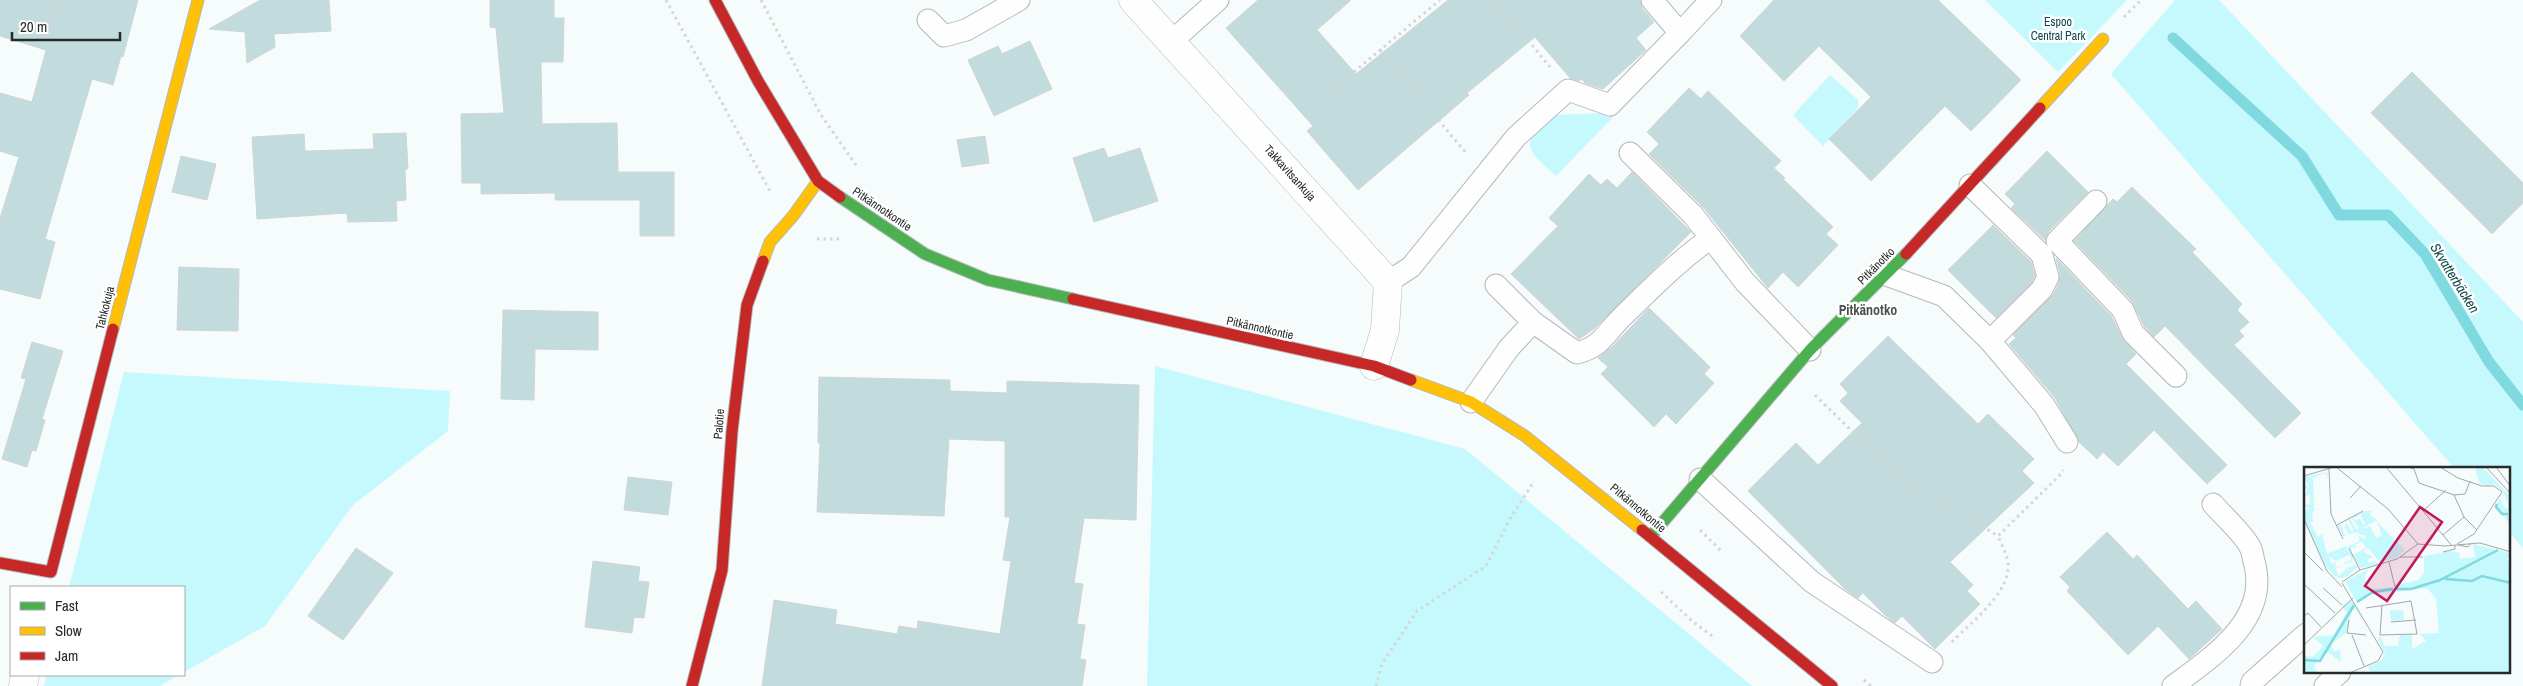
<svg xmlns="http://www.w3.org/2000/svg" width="2523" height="686" viewBox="0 0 2523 686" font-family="'Archivo Narrow',sans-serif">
<rect width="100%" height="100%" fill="#f6fbfc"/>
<!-- green -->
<g fill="#c6f9fd">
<polygon points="1985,0 2127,0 2058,72"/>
<polygon points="2175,0 2219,0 2523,322 2523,548 2509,532 2509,468 2454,468 2111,74"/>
<polygon points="1830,75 1858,100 1858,108 1823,146 1793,115"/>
<path d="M1608,113L1613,117L1556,176C1526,149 1519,145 1551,115Z"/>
<polygon points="1155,366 1465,449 1752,686 1147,686"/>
<polygon points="124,372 450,391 448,431 353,505 265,626 184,672 184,587 69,587"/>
<polygon points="47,675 179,675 160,686 44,686"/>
</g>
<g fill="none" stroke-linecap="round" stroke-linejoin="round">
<!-- stream -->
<polyline stroke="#80d9df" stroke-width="11" points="2173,38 2302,156 2339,215 2388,215 2425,254 2489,362 2523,405"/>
</g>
<!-- building -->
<g fill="#c2dcde" stroke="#d1d4d6">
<polygon points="0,0 138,0 123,57 121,56 113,85 92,79 45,239 55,242 40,299 0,289 0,218 19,157 0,151 0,93 32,102 46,50 0,36"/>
<polygon points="260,0 329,0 331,31 274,34 275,47 247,63 245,32 209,29"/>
<polygon points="490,0 554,0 554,18 564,18 563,62 541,62 542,124 617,123 618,172 674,172 674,236 640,236 640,200 555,200 555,193 481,194 481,183 462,183 461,114 504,113 496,28 490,27"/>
<polygon points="1258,0 1351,0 1317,30 1356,74 1448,0 1640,0 1642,8 1654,22 1636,38 1646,50 1603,89 1585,83 1582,79 1579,81 1570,78 1535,37 1467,93 1469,95 1358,190 1307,131 1313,126 1226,28"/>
<polygon points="1774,0 1938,0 2021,80 1971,131 1945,106 1871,181 1829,139 1871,97 1819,46 1784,81 1740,36"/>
<polygon points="1030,41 1052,89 994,116 968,60 998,46 1002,54"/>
<polygon points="2412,72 2523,183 2523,203 2492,234 2371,113"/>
<polygon points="1689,88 1701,99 1708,91 1781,161 1774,168 1785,178 1783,179 1833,227 1826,234 1838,245 1798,287 1783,272 1768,288 1703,207 1649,154 1659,144 1647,132"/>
<polygon points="406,133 408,169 405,169 406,200 396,201 397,221 348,222 347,213 257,219 252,137 304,134 305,151 374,149 373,134"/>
<polygon points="985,136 989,163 962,167 957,140"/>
<polygon points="1104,148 1108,158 1140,148 1158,201 1094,222 1073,158"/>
<polygon points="2047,151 2088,192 2048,232 2045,240 2011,208 2015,204 2005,194"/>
<polygon points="181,156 216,164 207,200 172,192"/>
<polygon points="1632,172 1691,232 1594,329 1579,339 1511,274 1558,226 1549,218 1589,174 1601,185 1607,179 1617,188"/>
<polygon points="2132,187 2196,249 2192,252 2242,304 2237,310 2249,322 2239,331 2244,336 2234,345 2301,413 2275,438 2165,326 2154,337 2144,326 2132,301 2074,241 2113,199 2117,202"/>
<polygon points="1993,225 2031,262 2035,276 2032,282 1996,318 1948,270"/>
<polygon points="2056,258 2112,317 2122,338 2136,354 2126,364 2227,465 2207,484 2154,430 2118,466 2103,452 2097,459 2079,442 2055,398 2009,344 2016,338 2013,335 2053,295 2059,283 2060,274"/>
<polygon points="179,267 239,269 238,331 177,330"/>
<polygon points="1649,308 1710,367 1704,374 1714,383 1676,424 1666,414 1654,427 1601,374 1608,367 1598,358 1612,347"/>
<polygon points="503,310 598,312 598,350 535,349 534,400 501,399"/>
<polygon points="1888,336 1978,424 1988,414 2034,459 2022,471 2034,483 1950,562 1973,585 1967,591 1980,604 1935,649 1902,616 1895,623 1885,615 1863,593 1858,598 1845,589 1748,491 1796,443 1818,465 1862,423 1840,401 1848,393 1840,384"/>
<polygon points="32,342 63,351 42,419 45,420 36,451 32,450 27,467 2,459 26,379 21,378"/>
<polygon points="819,377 950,380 950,391 1007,393 1007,381 1139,385 1136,520 1084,518 1074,583 1083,584 1077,624 1085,625 1080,659 1086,660 1082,686 762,686 774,600 837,610 835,624 897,634 899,626 917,629 918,621 1000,634 1011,561 1003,560 1010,517 1005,517 1005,441 949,439 944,516 817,512 820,443 818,443"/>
<polygon points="628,477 672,482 668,515 624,510"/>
<polygon points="2107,532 2133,559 2137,555 2188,609 2196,601 2222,629 2189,659 2158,626 2128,655 2067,591 2070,587 2060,577"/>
<polygon points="356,548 393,573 343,640 308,616"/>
<polygon points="593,561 640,567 638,581 649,582 644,618 634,617 632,633 585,627"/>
</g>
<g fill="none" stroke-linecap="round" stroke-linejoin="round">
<!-- lane casing -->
<g stroke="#b5b9b9" stroke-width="23">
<g id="lane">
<polyline points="928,20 944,36 966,30 1019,0"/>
<polyline points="1680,33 1711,0"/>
<polyline points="1171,42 1218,0"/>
<polyline points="1630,153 1693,215 1745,282 1810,350"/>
<polyline points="1970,185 2042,255 2048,277 2042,289 1990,341"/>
<polyline points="2096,201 2057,241 2123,310 2133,333 2176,376"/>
<polyline points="1886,275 1944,296 1990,341 2044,405 2067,442"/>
<polyline points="1388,282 1411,267 1516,137 1568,90 1610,105 1680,33 1652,0"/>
<path d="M1496,285L1533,322L1577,353C1603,346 1605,333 1624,315C1652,288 1679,260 1711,238"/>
<polyline points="1471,402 1509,348 1533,322"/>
<polyline points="1700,479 1812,582 1932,662"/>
<path d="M2173,686C2212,657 2268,621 2255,565C2253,560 2253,552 2250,547C2243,533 2223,516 2213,504"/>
<polyline points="2251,686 2252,682 2306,634"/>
<polyline points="2325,686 2340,672"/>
</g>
</g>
<!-- street casing -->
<g stroke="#b5b9b9" stroke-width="29">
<g id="street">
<polyline points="1133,0 1388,282 1385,330 1374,366"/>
<polyline points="23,686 25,675"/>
</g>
</g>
<!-- fast casing -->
<g stroke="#b5b9b9" stroke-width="13">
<g id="fast">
<polyline points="840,197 925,254 988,280 1073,299"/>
<polyline points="1651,536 1810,350 1906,254"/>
</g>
</g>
<!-- slow casing -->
<g stroke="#b5b9b9" stroke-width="13">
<g id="slow">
<polyline points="2040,108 2103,39"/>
<polyline points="763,261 770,242 793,216 818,181"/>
<polyline points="113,329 198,0"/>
<polyline points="1411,380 1471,402 1525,436 1642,530"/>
</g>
</g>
<!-- jam casing -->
<g stroke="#b5b9b9" stroke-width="13">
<g id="jam">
<polyline points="715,0 758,81 818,181 840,197"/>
<polyline points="1906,254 2040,108"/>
<polyline points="1073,299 1374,366 1411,380"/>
<polyline points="1642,530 1832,686"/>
<polyline points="0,563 51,572 113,329"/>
<polyline points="692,686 722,570 732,431 747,305 763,261"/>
</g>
</g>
<!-- path -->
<g stroke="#d5d6d6" stroke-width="3" stroke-dasharray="2.5 4" stroke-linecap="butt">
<polyline points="666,0 771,193"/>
<polyline points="761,0 821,115 858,168"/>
<polyline points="1495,0 1550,67"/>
<polyline points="2124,17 2141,0"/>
<polyline points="42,43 58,0"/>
<polyline points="1380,50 1466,153"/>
<polyline points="1319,101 1440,0"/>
<polyline points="817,239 840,239"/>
<polyline points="1815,395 1907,485 1941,501 1998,536 2061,474 2063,470"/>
<polyline points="1700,530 1722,552"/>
<polyline points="1661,592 1692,621 1715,638"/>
<path d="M1952,642C1971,622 2016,589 2007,558C2005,551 2001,543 1998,536"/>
<polyline points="1864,680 1871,686"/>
<polyline points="1376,686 1382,664 1417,611 1486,566 1511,517 1533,483"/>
</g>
<!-- lane -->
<use href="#lane" stroke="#fefeff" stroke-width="21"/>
<!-- street -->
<use href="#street" stroke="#fefeff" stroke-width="28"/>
<!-- fast -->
<use href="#fast" stroke="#4caf50" stroke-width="11"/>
<!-- slow -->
<use href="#slow" stroke="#ffc107" stroke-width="11"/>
<!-- jam -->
<use href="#jam" stroke="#c62828" stroke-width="11"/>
</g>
<g text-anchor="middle" stroke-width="5" stroke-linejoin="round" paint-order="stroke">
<!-- park labels -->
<g font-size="12" fill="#0e464a" stroke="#fff">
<text x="2058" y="26">Espoo<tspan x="2058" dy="14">Central Park</tspan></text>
</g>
<!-- street labels -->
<g font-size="12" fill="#272a2a" stroke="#fff">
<text transform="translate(1290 173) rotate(48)" y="4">Takkavitsankuja</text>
<text transform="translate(882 209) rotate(34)" y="4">Pitkännotkontie</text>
<text transform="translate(1876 266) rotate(-45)" y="4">Pitkänotko</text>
<text transform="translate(105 308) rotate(-76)" y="4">Tahkokuja</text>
<text transform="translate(1260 328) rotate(13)" y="4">Pitkännotkontie</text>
<text transform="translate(719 424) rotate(-85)" y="4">Palotie</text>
<text transform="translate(1638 508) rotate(40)" y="4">Pitkännotkontie</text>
</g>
<!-- water labels -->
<g font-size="14" font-style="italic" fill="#11484c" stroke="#fff">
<text transform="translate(2455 278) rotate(58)" y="5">Skvatterbäcken</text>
</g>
<!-- neighbourhood labels -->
<g font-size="14" font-weight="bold" fill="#485050" stroke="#fff">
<text x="1868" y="315">Pitkänotko</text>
</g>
</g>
<!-- overview -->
<g transform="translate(2304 467)">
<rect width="206" height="206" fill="#f6fbfc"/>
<path d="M171,0H178L206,29V58L191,38L196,32L202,42L205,40L199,25L190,17L184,19L175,16ZM23,5L24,11L21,6L9,11L10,41L12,42L8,46L9,55H6L14,70L18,67L23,87L42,79L48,88L62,81L58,74L51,78L52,82L47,80L48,85L41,74L45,79L55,74V69L60,72L62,69L50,65L40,70L34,59L37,58L41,69L45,67L39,58L42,59L41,54L47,64L50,63L44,53L46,51L52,63L55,61L47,50L55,46V49L49,51L54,56L52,53L56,51L59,58L61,57L56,46L61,44H67L66,48L74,53L60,60V62L66,59L72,71L78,68L73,55L101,83L92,91L76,95L64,81L60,83L61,86L70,90L64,92V96L71,94L74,97L57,101L50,90L52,88L49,89L48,94L41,97V92L42,95L48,92L45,88L32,94L25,89L27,97L32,95L31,99L41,101L31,100L35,109L42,102L47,105L42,101L52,98L49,95L44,98L49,94L54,100L42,110L35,111L31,108L33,112L20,97L0,50V43L5,42L0,38V32L1,38L6,37V25L5,28L0,29L3,25V21L0,23L1,18L6,22L0,10ZM169,77L206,86L203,93L207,96L206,206L68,207L63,200L77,194L81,187L74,172L76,169L81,179H94L96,168H108V182L122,174L116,167L135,166L132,132L123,121L92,125L91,118L115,113L120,106V89L148,84L155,86L156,92L171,90ZM65,102L61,108L63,122L89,120L91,124L65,128L53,136L41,114ZM47,133L50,136L65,167L52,142L48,144L42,166L27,177L30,184L36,183L37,195L24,185L10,198L13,206H0V189L9,190L19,179L9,170L30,168L43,145L38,139ZM86,143H99L100,153L87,154Z" fill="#c6f9fd"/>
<path fill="none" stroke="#80d9df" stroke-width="2.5" d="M193,37L192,40L198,47H204M141,112L168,114L178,109L207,116M92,122H107L136,113L194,83M53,135L69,125L89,122M0,193L16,194L50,138"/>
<path fill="none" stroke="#a3a7a8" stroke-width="1" d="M32,0L84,42L114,77M82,0L119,44M104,0L110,2L115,16L150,28M136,0L154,11L178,19H190L198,25L170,67L153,77M182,0L207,27M192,0L207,20M25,2L27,47L39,72M0,9L30,0M142,23L119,44L148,79M46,31L57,19M160,50L173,63M0,52L23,104L38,120M33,58L59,44M139,68L160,50L150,28L161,27L166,14M154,78L164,80L167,76M45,81L56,103M0,85L19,104M139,85L151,82V78M96,90H119M85,95L91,120M38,115L56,103L93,92L114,77L141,79L176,76L207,85M38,116L79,185L74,194L43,207M0,117L31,146M19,121L38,138M62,141L107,134L113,167L76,168L78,138M0,149L4,146L17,160M45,153L43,166L62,168M87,155L112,153M48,168L60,199M0,178L49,131"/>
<path fill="#c2185b" fill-opacity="0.15" stroke="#c2185b" stroke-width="2.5" d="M116,40L138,55L83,134L61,119Z"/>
<rect width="206" height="206" fill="none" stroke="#272a2a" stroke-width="2.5"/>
</g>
<!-- legend -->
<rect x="10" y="586" width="175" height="90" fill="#ffffff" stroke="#a9aaaa"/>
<rect x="20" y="602" width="25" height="8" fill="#4caf50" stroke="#a9aaaa"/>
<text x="55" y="611" font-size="15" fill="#272a2a">Fast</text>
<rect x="20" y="627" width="25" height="8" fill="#ffc107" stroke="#a9aaaa"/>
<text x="55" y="636" font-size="15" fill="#272a2a">Slow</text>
<rect x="20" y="652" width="25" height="8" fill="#c62828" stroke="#a9aaaa"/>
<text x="55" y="661" font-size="15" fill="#272a2a">Jam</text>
<!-- scale -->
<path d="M12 32v8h108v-8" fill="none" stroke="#272a2a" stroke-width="2.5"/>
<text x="20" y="32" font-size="15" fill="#272a2a" stroke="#ffffff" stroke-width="4" paint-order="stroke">20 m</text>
</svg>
